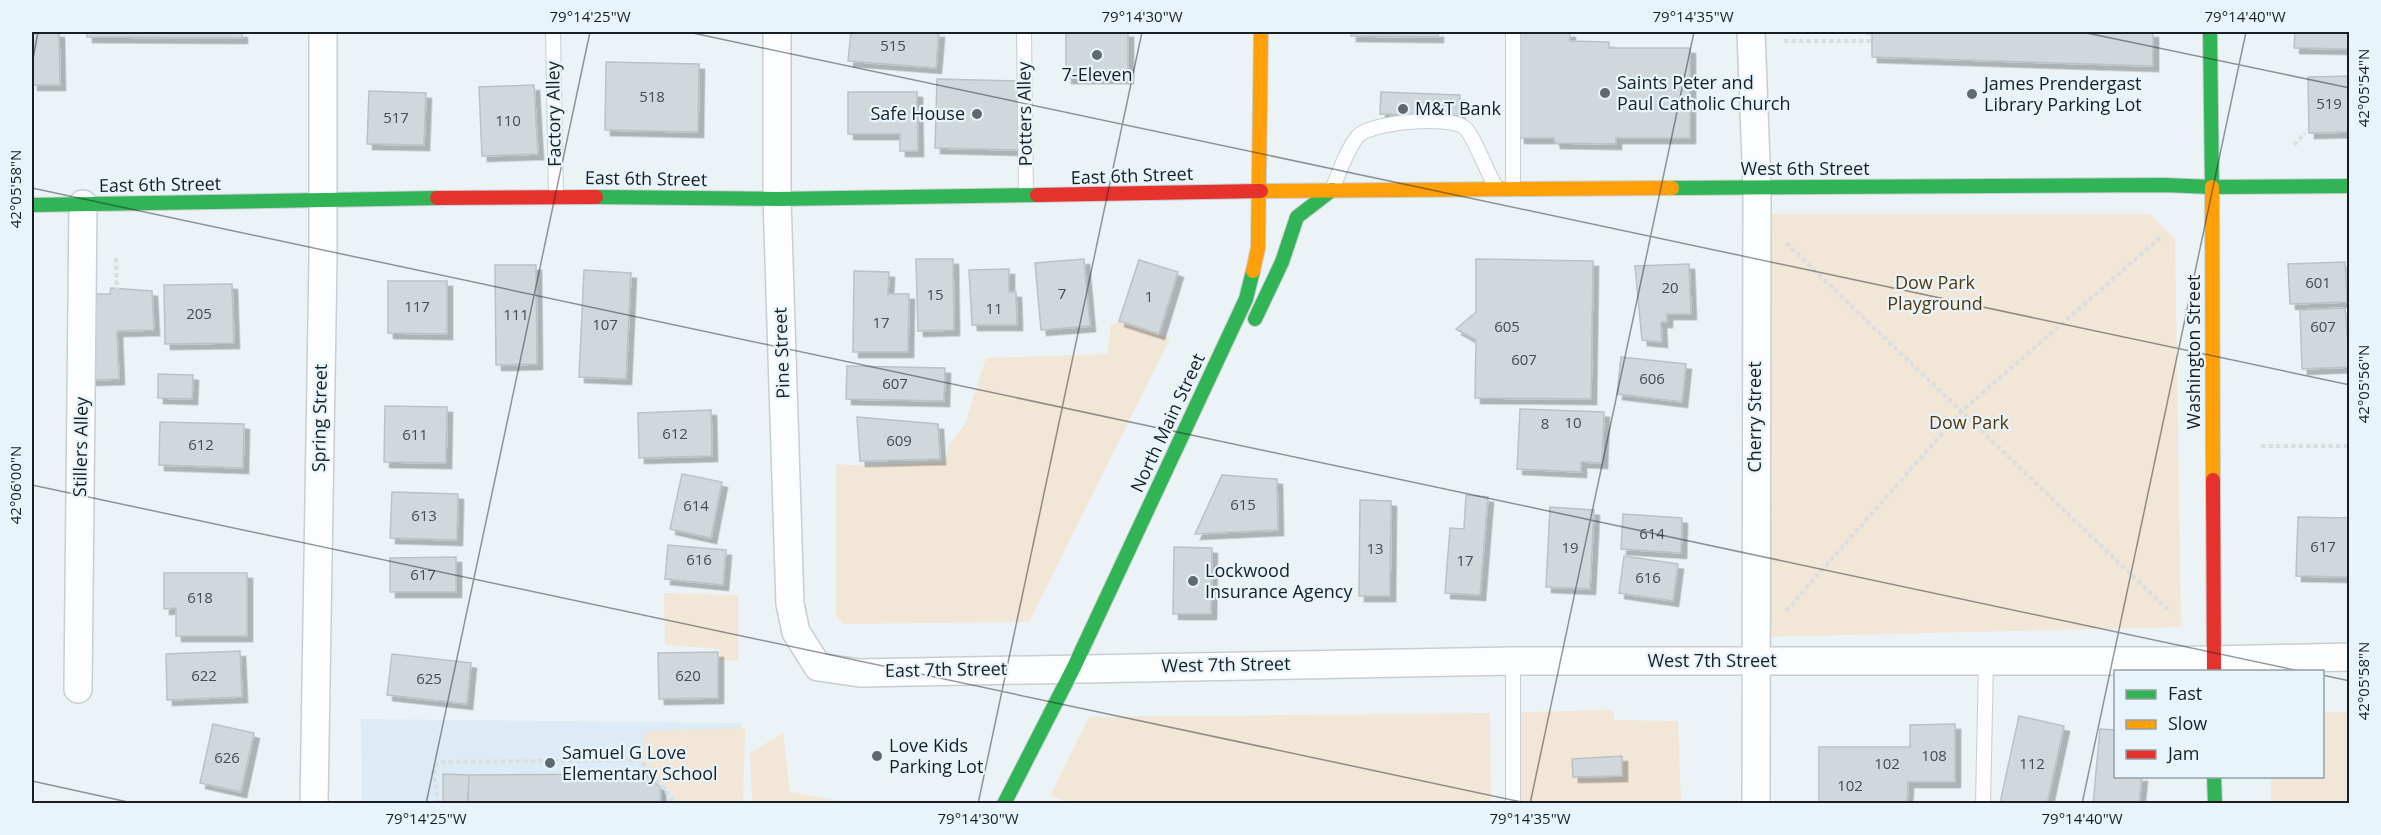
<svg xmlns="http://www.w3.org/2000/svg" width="2381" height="835" viewBox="0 0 2381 835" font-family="'Open Sans',sans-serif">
<defs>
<filter id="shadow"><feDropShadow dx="5.5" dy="5.5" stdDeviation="0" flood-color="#0004"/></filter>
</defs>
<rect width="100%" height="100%" fill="#ecf3f7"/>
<!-- built -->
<polygon fill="#dcebf5" points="361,719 742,723 736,803 362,803"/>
<!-- green -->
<g fill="#f2e6d6">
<polygon points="1768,214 2150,214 2175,239 2181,627 1769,637"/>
<polygon points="1119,322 1170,338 1029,622 843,624 836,616 836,464 868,466 945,462 949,445 965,424 986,358 1107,354 1111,325"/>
<polygon points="664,593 738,595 738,661 720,660 720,649 665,645"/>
<polygon points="1610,710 1614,713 1614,720 1678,721 1681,803 1520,803 1519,712"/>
<polygon points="2323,712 2349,712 2349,803 2271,803 2271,777 2322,776"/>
<polygon points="1490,713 1491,803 1076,804 1050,796 1089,717"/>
<polygon points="745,728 743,803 679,803 642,758 647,731"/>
<polygon points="783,733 790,792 853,803 752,803 750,753"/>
</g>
<!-- building -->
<g fill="#d0d8dc" stroke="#bbc2c6" stroke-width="1.5" filter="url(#shadow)">
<polygon points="32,32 59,32 60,85 32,85"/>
<polygon points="87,32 242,32 242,38 87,37"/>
<polygon points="851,32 939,32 936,68 848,61"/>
<rect x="1066" y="32" width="62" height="46"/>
<polygon points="1351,32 1438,32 1438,37 1351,36"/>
<polygon points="1519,32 1570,32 1570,41 1609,42 1609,48 1690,48 1690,138 1616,138 1616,144 1555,143 1554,138 1519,138"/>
<polygon points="1872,32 2153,32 2153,66 1872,57"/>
<polygon points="2295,32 2350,32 2350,49 2294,48"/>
<polygon points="606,62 699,64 698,132 605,130"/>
<polygon points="2350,76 2350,132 2309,133 2308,77"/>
<polygon points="937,79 1019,81 1018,150 935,148"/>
<polygon points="534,85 538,154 482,156 479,87"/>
<polygon points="369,91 426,93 424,145 367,144"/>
<polygon points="848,92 917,92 918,151 900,151 900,134 848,134"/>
<polygon points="1381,92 1460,95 1459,116 1380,114"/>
<polygon points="916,259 953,259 954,330 918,331"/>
<polygon points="1084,259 1090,326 1041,330 1035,263"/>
<polygon points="1476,259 1593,261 1591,399 1475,398 1476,340 1456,329 1476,312"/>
<polygon points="1139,260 1178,272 1159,334 1119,321"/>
<polygon points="2345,262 2347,302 2290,304 2288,264"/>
<polygon points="1689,264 1691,314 1667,314 1667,322 1661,322 1662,342 1642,340 1635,266"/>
<polygon points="495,265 536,265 537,364 496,365"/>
<polygon points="1009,269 1009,292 1016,292 1017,325 972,325 969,270"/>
<polygon points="584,270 631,273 626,379 579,377"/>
<polygon points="854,271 889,272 888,294 909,294 908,352 853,352"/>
<polygon points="388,281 447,281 447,334 388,333"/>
<polygon points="232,284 234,343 165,344 164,285"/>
<polygon points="111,288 152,291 154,330 117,331 119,379 89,380 88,294 110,294"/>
<polygon points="2345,308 2350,367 2302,369 2300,310"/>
<polygon points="1621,357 1686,364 1682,402 1617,394"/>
<polygon points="847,366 945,368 944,401 846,399"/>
<polygon points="158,374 193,375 192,399 158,398"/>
<polygon points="385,406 447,407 446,463 384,462"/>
<polygon points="1520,409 1604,412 1602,463 1581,462 1581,472 1517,469"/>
<polygon points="711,410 712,456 639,458 638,413"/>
<polygon points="857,417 938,424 940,459 860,461"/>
<polygon points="160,422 244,424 243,468 159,465"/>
<polygon points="682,474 722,482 711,538 670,529"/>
<polygon points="1222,475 1277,479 1278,530 1195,534"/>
<polygon points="392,492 458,494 457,540 390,538"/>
<polygon points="1466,495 1488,497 1480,595 1445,593 1450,528 1464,529"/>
<polygon points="1360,500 1391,501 1390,596 1359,596"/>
<polygon points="1550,507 1594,510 1590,589 1546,587"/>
<polygon points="1623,514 1682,518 1681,553 1621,549"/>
<polygon points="2298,517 2349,518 2348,577 2296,576"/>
<polygon points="668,545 726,550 723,585 665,579"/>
<polygon points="1174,547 1212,548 1211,614 1173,614"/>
<polygon points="1624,556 1678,564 1673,601 1619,593"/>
<polygon points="456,557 456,592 390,592 390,558"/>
<polygon points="164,573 247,573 247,636 176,636 176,608 164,609"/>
<polygon points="240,651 242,697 167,700 166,654"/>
<polygon points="718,652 718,698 659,699 658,653"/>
<polygon points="392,654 471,663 467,704 387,695"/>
<polygon points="2019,716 2064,726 2047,804 2000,803"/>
<polygon points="213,724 254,733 241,792 200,783"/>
<polygon points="1955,724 1955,782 1908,782 1907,804 1819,804 1819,747 1910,747 1910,725"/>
<polygon points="2100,729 2116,730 2116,776 2142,776 2139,804 2093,804"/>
<polygon points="1622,756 1622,776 1573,777 1572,759"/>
<polygon points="443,774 469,775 468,804 443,804"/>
<polygon points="645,774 660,787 661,804 468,804 469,775"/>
</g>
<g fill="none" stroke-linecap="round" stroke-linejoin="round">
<!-- lane casing -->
<g stroke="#c7ced3" stroke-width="16">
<g id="lane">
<polyline points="553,32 556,196"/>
<polyline points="1024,32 1026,194"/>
<polyline points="1513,32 1513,189"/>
<path d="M1332,190C1339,173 1346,151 1358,136C1371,122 1451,115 1465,128C1474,136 1488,175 1497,189"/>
<polyline points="1513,804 1513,661"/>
<polyline points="1983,804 1986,661"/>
</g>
</g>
<!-- street casing -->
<g stroke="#c7ced3" stroke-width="30">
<g id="street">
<polyline points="777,32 777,199 790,604 796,632 818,667 860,673 1513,661 2166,661 2350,657"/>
<polyline points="1751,32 1757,188 1756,804"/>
<polyline points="78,689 83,204"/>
<polyline points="314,804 323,258 323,32"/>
</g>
</g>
<!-- fast casing -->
<g stroke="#c7ced3" stroke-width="16">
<g id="fast">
<polyline points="2212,187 2350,186"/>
<polyline points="1672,188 2164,185 2212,187 2210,32"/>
<polyline points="596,197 777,199 1037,195"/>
<polyline points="32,205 437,198"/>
<polyline points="1255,319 1282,262 1297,217 1332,190"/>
<polyline points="2214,776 2215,804"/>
<polyline points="1004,804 1074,667 1246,299 1253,271"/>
</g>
</g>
<!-- slow casing -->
<g stroke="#c7ced3" stroke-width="16">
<g id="slow">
<polyline points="2212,187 2213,480"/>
<polyline points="1261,191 1672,188"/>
<polyline points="1253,271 1258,248 1261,32"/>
</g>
</g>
<!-- jam casing -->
<g stroke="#c7ced3" stroke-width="16">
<g id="jam">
<polyline points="1037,195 1261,191"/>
<polyline points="437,198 596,197"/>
<polyline points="2213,480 2214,672"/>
</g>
</g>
<!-- path -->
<g stroke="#dbdedf" stroke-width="4" stroke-dasharray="4.5 3" stroke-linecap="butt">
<polyline points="1784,41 1869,41 1869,32"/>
<polyline points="2294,145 2305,133"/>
<polyline points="1786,243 2168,610"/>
<polyline points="116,258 117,289"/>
<polyline points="2261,446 2350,446"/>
<polyline points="1786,611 1962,411 2161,237"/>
<polyline points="438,804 434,774 436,765 442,762 640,760 676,804"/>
</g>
<!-- lane -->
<use href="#lane" stroke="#fcfdfe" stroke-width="14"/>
<!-- street -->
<use href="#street" stroke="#fcfdfe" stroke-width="27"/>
<!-- fast -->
<use href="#fast" stroke="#30b455" stroke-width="14"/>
<!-- slow -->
<use href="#slow" stroke="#ff9f0a" stroke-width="14"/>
<!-- jam -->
<use href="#jam" stroke="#e5322d" stroke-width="14"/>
</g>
<!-- ticks -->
<path fill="none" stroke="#181f24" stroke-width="1.5" stroke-opacity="0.45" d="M688,32L2350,385M2082,32L2350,88M32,64L38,32M32,188L2304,672M32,485L1531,804M2322,675L2350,681M32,781L137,804M426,804L590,32M978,804L1142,32M1530,804L1694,32M2082,804L2246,32"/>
<!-- markers -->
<g fill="#62696e" stroke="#e8f4fc" stroke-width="2">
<circle cx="1097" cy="55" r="6"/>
<circle cx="1605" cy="93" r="6"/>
<circle cx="1972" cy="94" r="6"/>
<circle cx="1403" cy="109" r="6"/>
<circle cx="977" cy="114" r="6"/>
<circle cx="1193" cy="581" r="6"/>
<circle cx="877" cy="756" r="6"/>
<circle cx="550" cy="763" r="6"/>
</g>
<g text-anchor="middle" stroke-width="4.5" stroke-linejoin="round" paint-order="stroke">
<!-- number labels -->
<g font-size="15" fill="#464d52">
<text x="893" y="51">515</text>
<text x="652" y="102">518</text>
<text x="2329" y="109">519</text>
<text x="396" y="123">517</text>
<text x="508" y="126">110</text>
<text x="2318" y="288">601</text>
<text x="1670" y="293">20</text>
<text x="1062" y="299">7</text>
<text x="935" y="300">15</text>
<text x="1149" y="302">1</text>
<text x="417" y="312">117</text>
<text x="994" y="314">11</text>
<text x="199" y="319">205</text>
<text x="516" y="320">111</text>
<text x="881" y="328">17</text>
<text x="605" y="330">107</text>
<text x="1507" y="332">605</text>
<text x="2323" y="332">607</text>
<text x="1524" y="365">607</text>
<text x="1652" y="384">606</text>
<text x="895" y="389">607</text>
<text x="1573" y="428">10</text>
<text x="1545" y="429">8</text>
<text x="675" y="439">612</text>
<text x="415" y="440">611</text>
<text x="899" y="446">609</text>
<text x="201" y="450">612</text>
<text x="1243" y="510">615</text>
<text x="696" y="511">614</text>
<text x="424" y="521">613</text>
<text x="1652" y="539">614</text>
<text x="2323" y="552">617</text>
<text x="1570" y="553">19</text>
<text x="1375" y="554">13</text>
<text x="699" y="565">616</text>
<text x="1465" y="566">17</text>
<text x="423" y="580">617</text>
<text x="1648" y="583">616</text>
<text x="200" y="603">618</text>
<text x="204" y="681">622</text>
<text x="688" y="681">620</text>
<text x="429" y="684">625</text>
<text x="1934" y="761">108</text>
<text x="227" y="763">626</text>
<text x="1887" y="769">102</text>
<text x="2032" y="769">112</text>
<text x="1850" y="791">102</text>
</g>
<!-- poi labels -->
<g font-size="18" fill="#181f24" stroke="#e8f4fc" text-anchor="start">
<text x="1097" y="81" text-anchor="middle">7-Eleven</text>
<text x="1617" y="89">Saints Peter and<tspan x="1617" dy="21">Paul Catholic Church</tspan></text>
<text x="1984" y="90">James Prendergast<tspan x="1984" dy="21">Library Parking Lot</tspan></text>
<text x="1415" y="115">M&amp;T Bank</text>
<text x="965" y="120" text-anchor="end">Safe House</text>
<text x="1205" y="577">Lockwood<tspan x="1205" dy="21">Insurance Agency</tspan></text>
<text x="889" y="752">Love Kids<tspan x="889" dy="21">Parking Lot</tspan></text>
<text x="562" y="759">Samuel G Love<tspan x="562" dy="21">Elementary School</tspan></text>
</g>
<!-- street labels -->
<g font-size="18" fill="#181f24" stroke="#e8f4fc">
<text transform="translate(554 114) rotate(-91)" y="6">Factory Alley</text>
<text transform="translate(1025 114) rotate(-91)" y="6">Potters Alley</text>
<text x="1805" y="175">West 6th Street</text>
<text transform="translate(1132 176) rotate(-2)" y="6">East 6th Street</text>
<text transform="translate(646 179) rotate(1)" y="6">East 6th Street</text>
<text transform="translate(160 185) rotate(-1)" y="6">East 6th Street</text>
<text transform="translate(2194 352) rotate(-90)" y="6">Washington Street</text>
<text transform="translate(782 353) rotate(-92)" y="6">Pine Street</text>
<text transform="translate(1755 417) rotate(-90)" y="6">Cherry Street</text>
<text transform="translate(320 418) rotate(-89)" y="6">Spring Street</text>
<text transform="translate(1168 423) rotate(-65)" y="6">North Main Street</text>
<text transform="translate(81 447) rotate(-89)" y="6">Stillers Alley</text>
<text x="1712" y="667">West 7th Street</text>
<text transform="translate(1226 665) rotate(-1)" y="6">West 7th Street</text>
<text transform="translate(946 670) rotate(-1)" y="6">East 7th Street</text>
</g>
<!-- park labels -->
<g font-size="18" fill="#543609" stroke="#e8f4fc">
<text x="1935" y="289">Dow Park<tspan x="1935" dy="21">Playground</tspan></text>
<text x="1969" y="429">Dow Park</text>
</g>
</g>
<!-- border -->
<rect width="2381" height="835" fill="none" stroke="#e8f4fc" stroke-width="66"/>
<!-- legend -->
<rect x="2114" y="670" width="210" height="108" fill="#e8f4fc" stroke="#959fa6" stroke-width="1.5"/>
<rect x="2126" y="690" width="30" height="9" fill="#30b455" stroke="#959fa6" stroke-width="1.5"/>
<text x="2168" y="700" font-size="18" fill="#181f24">Fast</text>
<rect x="2126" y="720" width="30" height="9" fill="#ff9f0a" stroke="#959fa6" stroke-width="1.5"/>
<text x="2168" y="730" font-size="18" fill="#181f24">Slow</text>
<rect x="2126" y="750" width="30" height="9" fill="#e5322d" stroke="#959fa6" stroke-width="1.5"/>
<text x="2168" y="760" font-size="18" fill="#181f24">Jam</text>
<rect x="33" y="33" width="2315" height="769" fill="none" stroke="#181f24" stroke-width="2"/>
<g font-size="15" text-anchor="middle" fill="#181f24">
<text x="590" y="22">79°14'25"W</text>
<text x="1142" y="22">79°14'30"W</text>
<text x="1693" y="22">79°14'35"W</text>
<text x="2245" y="22">79°14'40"W</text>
<text transform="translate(2364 88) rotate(-90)" y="5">42°05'54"N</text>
<text transform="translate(16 189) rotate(-90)" y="5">42°05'58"N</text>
<text transform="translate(2364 384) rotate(-90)" y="5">42°05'56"N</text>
<text transform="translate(16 485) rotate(-90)" y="5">42°06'00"N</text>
<text transform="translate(2364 681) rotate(-90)" y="5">42°05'58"N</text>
<text x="426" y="824">79°14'25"W</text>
<text x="978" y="824">79°14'30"W</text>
<text x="1530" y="824">79°14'35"W</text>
<text x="2082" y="824">79°14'40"W</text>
</g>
</svg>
